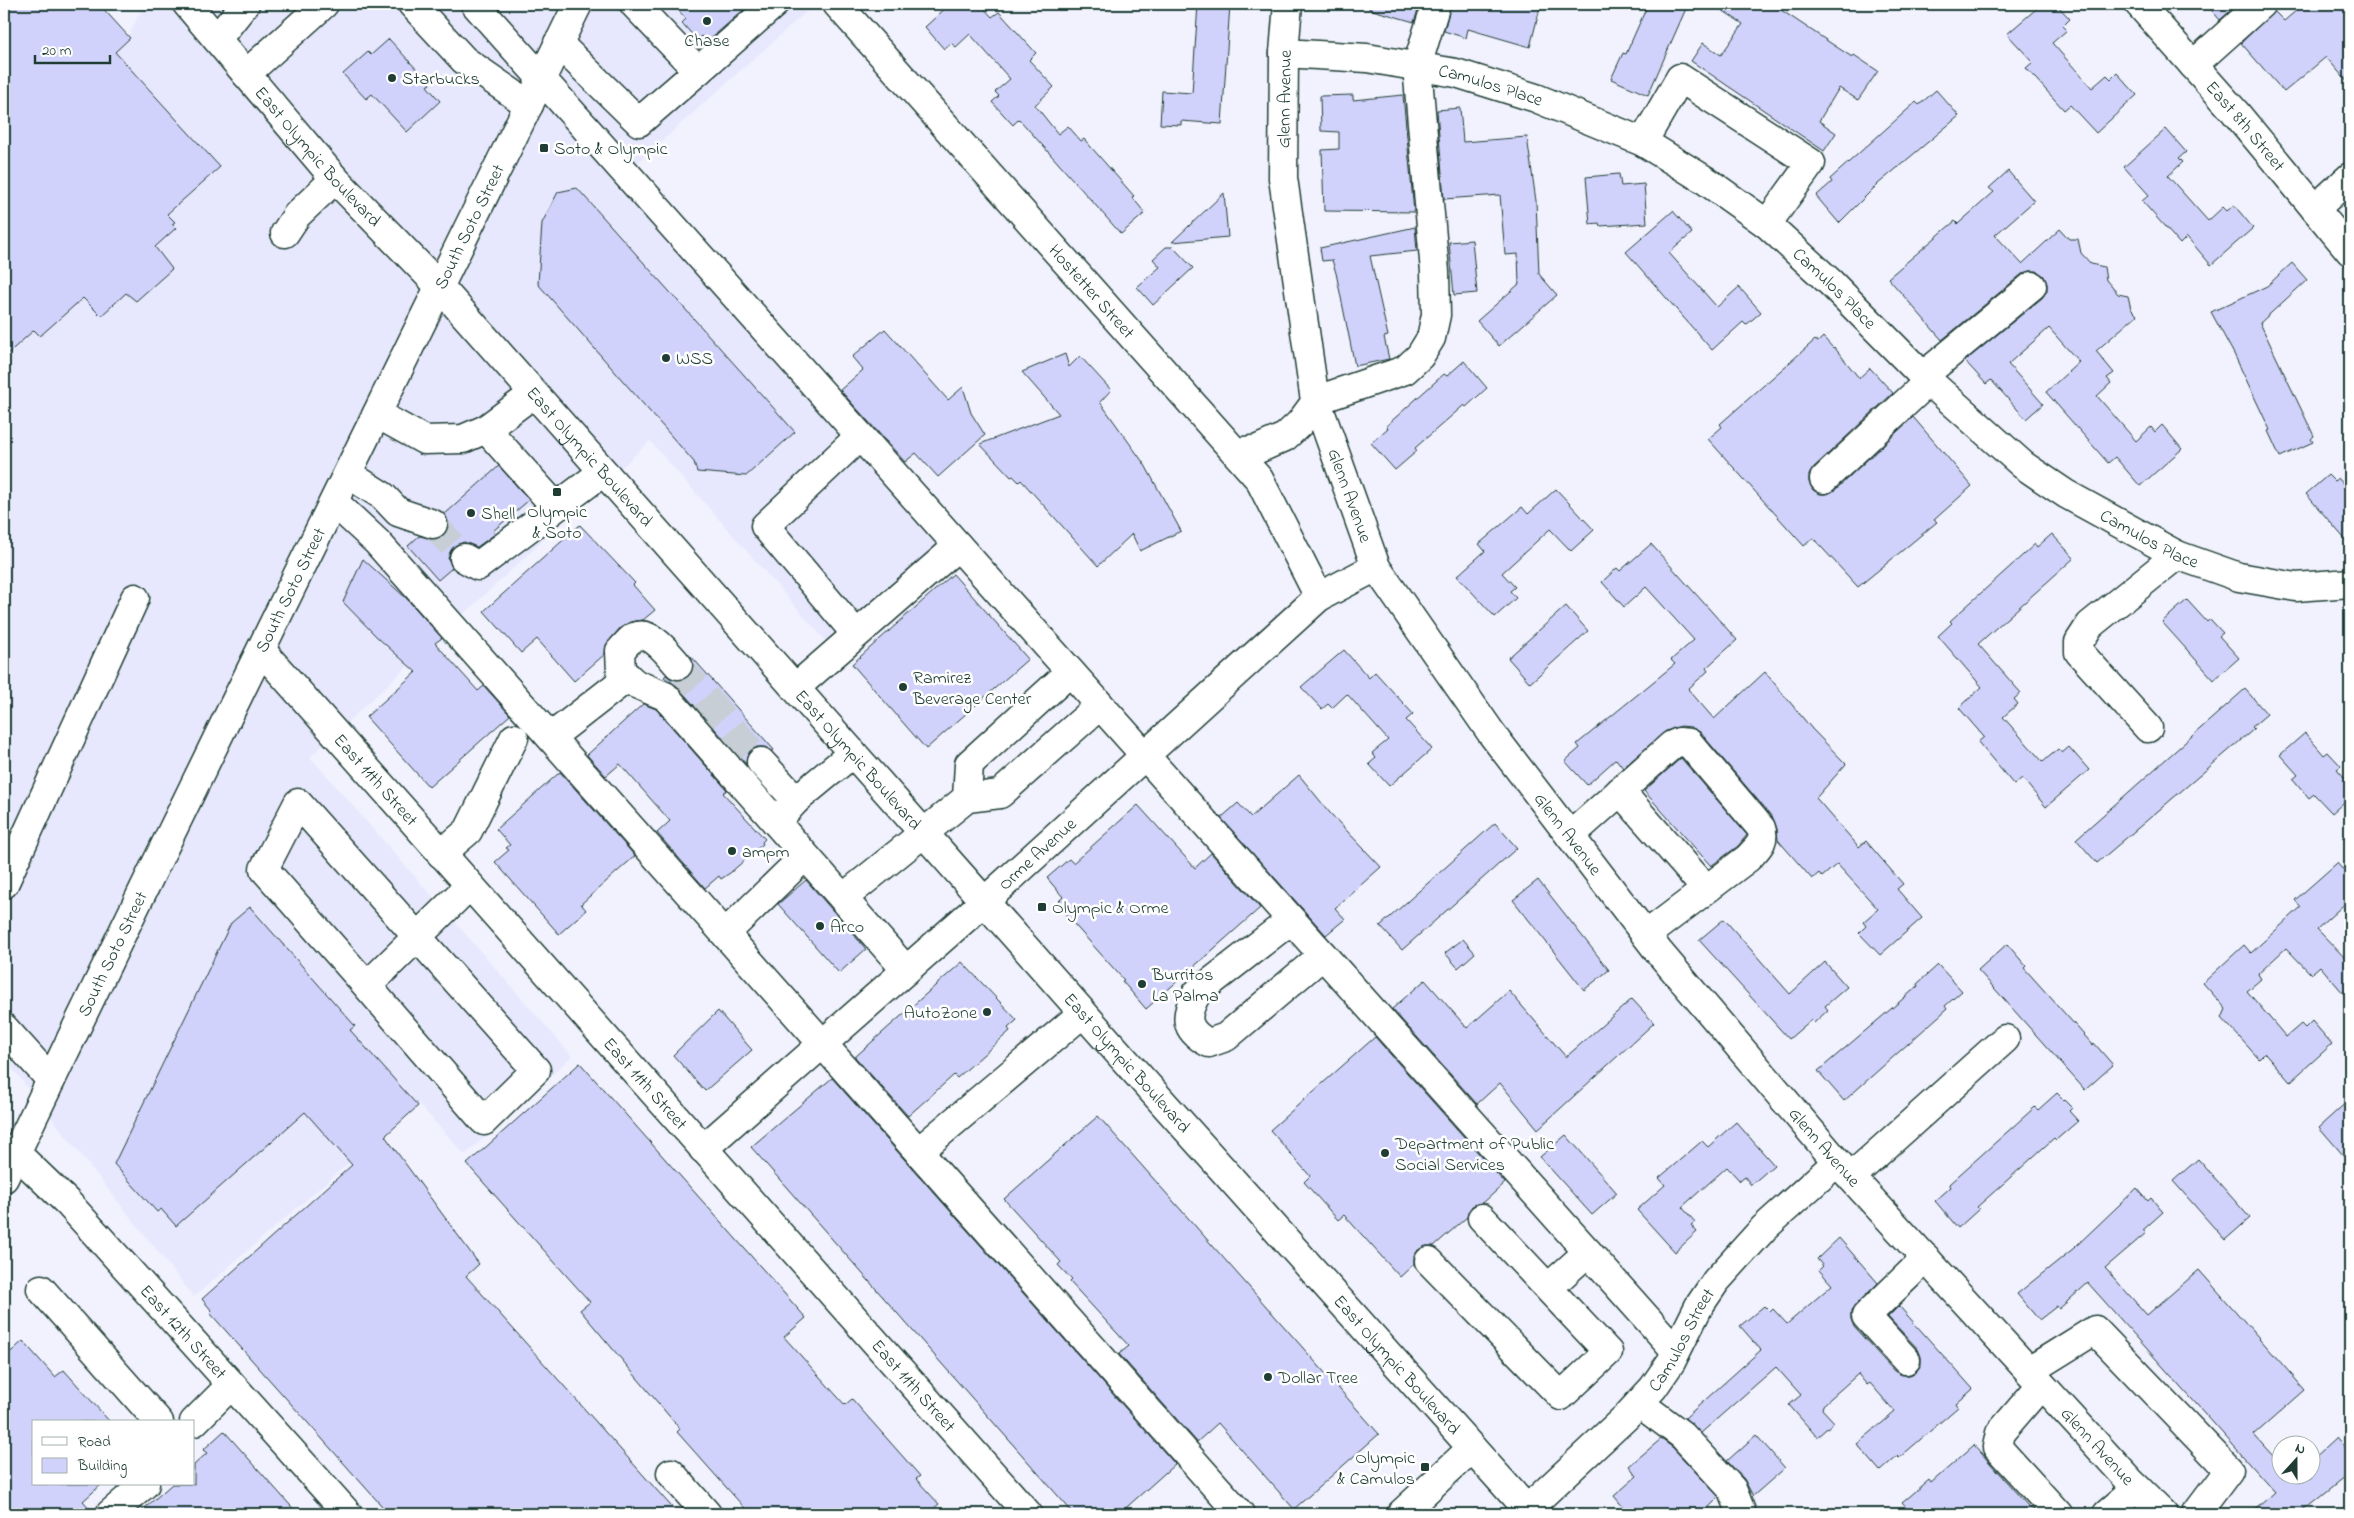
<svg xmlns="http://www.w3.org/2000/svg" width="2354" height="1518" viewBox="0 0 2354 1518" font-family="'Indie Flower',sans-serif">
<rect width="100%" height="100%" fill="#f1f2fe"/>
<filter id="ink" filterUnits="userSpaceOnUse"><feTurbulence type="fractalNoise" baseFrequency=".02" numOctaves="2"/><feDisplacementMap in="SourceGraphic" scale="10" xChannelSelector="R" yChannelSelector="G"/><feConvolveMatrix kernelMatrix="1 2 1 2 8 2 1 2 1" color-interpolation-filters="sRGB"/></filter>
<g filter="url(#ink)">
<!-- built -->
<polygon fill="#e7e8fd" points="4,4 98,4 128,37 144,4 834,4 806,12 617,181 960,536 832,648 650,441 310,757 572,1056 465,1155 418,1103 194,1297 4,1058"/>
<!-- building -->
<g fill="#d1d2fb" stroke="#1f3d34">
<polygon points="4,4 99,4 130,38 115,52 220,167 167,214 175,222 172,224 176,228 155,247 172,269 136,301 126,293 101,316 83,298 40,336 34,330 4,357"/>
<polygon points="673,4 750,4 707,42 702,36 697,40 682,23 686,19"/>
<polygon points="950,4 980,4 992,17 999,12 1036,53 1029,60 1054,87 1035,105 1058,134 1068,126 1081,141 1084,139 1134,196 1132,197 1145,213 1121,234 1019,119 1013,125 992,102 999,96 995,92 1010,79 970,34 956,47 951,43 944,49 925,27"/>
<polygon points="1198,4 1230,4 1222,124 1181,121 1181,125 1160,124 1162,91 1192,93"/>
<polygon points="1370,4 1420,4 1414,22 1369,9"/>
<polygon points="1451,4 1541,4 1530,47 1468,29 1466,38 1444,31"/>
<polygon points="1648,4 1688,4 1648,95 1611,79 1623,53 1626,54"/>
<polygon points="1713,4 1772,4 1835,46 1852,57 1854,55 1878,71 1858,100 1839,88 1819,121 1836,133 1824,151 1691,61 1703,43 1721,55 1743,24"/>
<polygon points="2042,4 2056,4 2070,19 2063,26 2067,30 2052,43 2092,88 2107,75 2111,79 2117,73 2137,95 2096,133 2070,105 2064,110 2026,68 2033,62 2007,34"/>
<polygon points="2206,4 2238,4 2220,20"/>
<polygon points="2304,4 2350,4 2350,85 2326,57 2284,92 2241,43 2274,11 2284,21"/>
<polygon points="389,39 430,84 427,86 440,101 407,132 372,94 366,99 343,74 368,52 371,55"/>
<polygon points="1936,90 1959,116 1878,184 1839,223 1816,196 1832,182 1830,179 1916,102 1919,105"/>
<polygon points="1353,95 1353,100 1403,95 1414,212 1324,211 1322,150 1339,149 1339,132 1321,131 1320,96"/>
<polygon points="1460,108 1463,142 1527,137 1536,201 1539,274 1557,295 1499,346 1477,321 1519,284 1518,254 1505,255 1500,195 1444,199 1437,110"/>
<polygon points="2166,129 2186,152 2179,158 2183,162 2168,176 2208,221 2223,207 2227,211 2234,205 2253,228 2211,265 2187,237 2180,244 2142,201 2149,195 2124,167"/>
<polygon points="2008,171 2034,201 1995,235 2022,264 2060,229 2069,239 2078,239 2081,253 2091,264 2104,267 2106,280 2118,294 2128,296 2131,309 2137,315 2096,351 2114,373 2107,378 2111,383 2097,396 2136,441 2151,427 2155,432 2162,425 2182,449 2140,486 2115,457 2108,463 2046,392 2079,362 2049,328 2008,364 2043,404 2026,419 1991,380 1986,384 1965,361 2042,298 2047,291 2047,284 2044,276 2037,271 2030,271 2022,274 1942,340 1888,278 1955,221 1958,224 1994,192 1989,188"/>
<polygon points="1619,174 1621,186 1644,184 1647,223 1600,226 1599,223 1590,224 1586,177"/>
<polygon points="577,188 795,432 746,476 697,472 694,462 538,284 542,223 558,192"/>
<polygon points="1224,193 1228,237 1172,242"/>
<polygon points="1673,211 1692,233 1669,253 1717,307 1739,287 1761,312 1746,325 1743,322 1712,350 1626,252"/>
<polygon points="1415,227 1417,251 1370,256 1388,336 1384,337 1389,359 1355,366 1336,273 1332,260 1322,261 1320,248"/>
<polygon points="1472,240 1477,293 1454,295 1449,242"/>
<polygon points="1166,247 1173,247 1193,268 1153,305 1137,287 1160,267 1153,259"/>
<polygon points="2292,263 2307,280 2260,323 2314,436 2311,439 2313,442 2280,457 2268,431 2270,430 2234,354 2211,312 2267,286"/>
<polygon points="885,329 948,400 963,387 971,413 985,435 938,477 916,453 905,462 840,390 863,370 852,357"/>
<polygon points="1823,337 1833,348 1834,347 1859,378 1870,368 1893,393 1813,468 1809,475 1809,482 1813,490 1820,494 1827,494 1835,490 1913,417 1972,486 1934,520 1937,522 1858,587 1813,538 1804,546 1708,439 1722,427 1720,424 1815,340 1818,342"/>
<polygon points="1065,354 1069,367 1080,356 1111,390 1100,402 1145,465 1181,531 1140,551 1132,534 1098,566 1021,480 1019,482 1013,476 1011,477 980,444 1059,414 1022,372"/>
<polygon points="1464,361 1487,388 1466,407 1464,405 1448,419 1415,448 1417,451 1395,470 1371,443 1388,428 1386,426 1444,374 1447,376"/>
<polygon points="499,466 529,500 493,531 495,534 477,547 464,542 456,545 451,550 448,558 452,568 438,580 408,546 419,536 436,539 443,536 448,529 448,521 445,514"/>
<polygon points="2328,475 2334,481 2338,478 2350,491 2350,545 2306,494"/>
<polygon points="1556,489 1594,530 1571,551 1550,529 1502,573 1515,587 1510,591 1516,598 1495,617 1457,576 1485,551 1479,544 1522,507 1528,514"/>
<polygon points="580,525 635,583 633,585 655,610 643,620 630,622 620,628 606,645 605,654 574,681 537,639 521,653 484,611"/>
<polygon points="2052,534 2074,558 1978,644 2021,693 2014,699 2018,704 2003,717 2043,762 2058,749 2062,753 2069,747 2089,770 2046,807 2022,778 2014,785 1978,742 1984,737 1959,708 1982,687 1938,636 1952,623 1950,621 2012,565 2035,544 2037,547"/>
<polygon points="1651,544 1737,640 1706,668 1708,671 1688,689 1714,719 1765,672 1812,729 1846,764 1816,798 1859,847 1866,841 1903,884 1897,889 1922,918 1880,955 1859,933 1866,926 1863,922 1878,909 1837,864 1822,877 1819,873 1812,879 1778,840 1777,829 1773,818 1700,732 1691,727 1681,726 1666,731 1623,768 1616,759 1587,785 1565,761 1580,748 1577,744 1675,664 1671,660 1694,640 1646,587 1624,607 1602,582 1617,568 1620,571"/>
<polygon points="363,559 407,599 442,638 435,643 478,691 484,686 510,715 429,787 366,717 416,672 377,637 343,602"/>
<polygon points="953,574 1028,659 926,749 852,664"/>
<polygon points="2187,600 2207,622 2210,619 2223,633 2219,636 2239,658 2214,680 2162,622"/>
<polygon points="1566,606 1588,631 1530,683 1508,658"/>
<polygon points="1344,650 1369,678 1375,672 1413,714 1406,720 1432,749 1389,786 1369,764 1376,758 1372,753 1388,740 1347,694 1332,708 1328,704 1322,709 1301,687"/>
<polygon points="691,656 774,750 772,751 765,747 757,747 750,751 746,764 677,686 664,677 666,675 672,680 680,680 688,677 693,670"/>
<polygon points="2245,689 2267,714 2252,727 2254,729 2097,863 2076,839"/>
<polygon points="643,704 656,709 727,790 723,793 765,839 762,842 763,844 730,873 721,879 719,876 705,888 657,833 670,821 620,764 606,776 587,755"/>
<polygon points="2305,733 2324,755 2328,752 2341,766 2337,769 2350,784 2350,797 2332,813 2314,794 2309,798 2293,779 2298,775 2280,755"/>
<polygon points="1681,758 1747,835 1738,846 1711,866 1644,791"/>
<polygon points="560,772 635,856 581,904 586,910 559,934 495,862 509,850 506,848 510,845 496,829"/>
<polygon points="1299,775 1330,813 1381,867 1335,908 1345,919 1326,935 1221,818 1238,803 1251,817"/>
<polygon points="1138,805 1195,868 1211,853 1260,908 1146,1009 1122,981 1124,980 1056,904 1063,897 1047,878 1069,859 1073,863"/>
<polygon points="1495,823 1517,848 1402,950 1380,926"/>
<polygon points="2337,863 2350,878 2350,899 2317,929 2350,963 2350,1001 2320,966 2311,974 2286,948 2258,974 2261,979 2247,991 2286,1037 2301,1024 2305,1028 2312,1021 2332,1044 2290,1082 2265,1053 2259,1059 2222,1018 2226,1009 2203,983 2244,945 2251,953 2301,907 2295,900"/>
<polygon points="806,880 866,949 839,973 778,904"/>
<polygon points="1538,880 1609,970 1584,990 1513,900"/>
<polygon points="250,907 355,1026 350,1030 418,1106 385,1136 479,1264 466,1276 678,1514 389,1514 210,1313 212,1311 202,1299 352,1165 305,1112 176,1226 161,1209 157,1212 114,1164 231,923"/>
<polygon points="1724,919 1790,994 1825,962 1847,987 1825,1006 1828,1010 1814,1023 1811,1020 1789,1039 1699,940"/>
<polygon points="1463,939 1475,953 1458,968 1445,953"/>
<polygon points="2007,944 2026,966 2024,968 2093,1045 2094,1043 2113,1065 2085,1090 1978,970"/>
<polygon points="962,962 1017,1020 1008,1028 1010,1031 957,1078 954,1075 908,1116 855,1057"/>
<polygon points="1938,965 1962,991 1945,1006 1947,1009 1844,1101 1818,1071 1918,986 1917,984"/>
<polygon points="1425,980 1467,1028 1509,991 1566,1057 1632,999 1654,1023 1538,1129 1500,1083 1477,1104 1392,1009"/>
<polygon points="718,1011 752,1050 705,1091 673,1055"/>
<polygon points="1375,1037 1505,1183 1483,1203 1472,1206 1467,1217 1434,1246 1426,1246 1418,1250 1414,1256 1414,1264 1400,1277 1344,1215 1338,1220 1304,1182 1310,1176 1270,1130"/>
<polygon points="580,1063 806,1318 784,1337 845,1405 852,1399 920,1476 916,1479 939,1504 927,1514 750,1514 677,1432 680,1429 580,1310 590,1302 467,1164"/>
<polygon points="832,1078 1175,1464 1119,1514 1074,1514 751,1147"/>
<polygon points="2057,1093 2072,1108 2069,1111 2078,1121 2056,1140 2054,1138 2021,1168 1977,1207 1979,1209 1958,1228 1935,1201 1951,1187 1949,1184 2035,1107 2038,1110"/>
<polygon points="2350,1099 2350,1163 2319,1127"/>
<polygon points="1098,1116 1379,1434 1294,1509 1218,1423 1197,1442 1119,1354 1129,1346 1070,1282 1072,1280 1058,1265 1061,1262 1004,1199"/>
<polygon points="1736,1122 1774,1165 1751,1185 1745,1177 1740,1181 1727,1167 1682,1207 1695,1222 1691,1225 1697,1232 1675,1252 1637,1210 1665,1185 1659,1178 1702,1141 1708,1147"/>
<polygon points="1566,1135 1617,1193 1592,1215 1540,1157"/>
<polygon points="2198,1159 2250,1218 2225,1240 2173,1181"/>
<polygon points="2137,1188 2148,1201 2151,1198 2163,1212 2143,1230 2146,1233 2105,1268 2147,1315 2199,1270 2305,1390 2254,1435 2282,1466 2282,1476 2312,1476 2312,1460 2336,1438 2350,1454 2350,1473 2299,1514 2250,1514 2275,1492 2088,1283 2059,1309 2057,1306 2039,1320 2017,1294 2074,1248"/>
<polygon points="1839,1238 1878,1283 1851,1311 1851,1319 1854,1327 1894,1371 1902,1375 1910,1375 1916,1372 1921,1365 1921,1357 1918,1349 1888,1317 1899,1306 1973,1389 1956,1404 1958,1407 1899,1458 1897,1456 1880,1471 1857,1444 1895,1412 1870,1383 1867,1385 1858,1374 1823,1405 1822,1409 1834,1422 1817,1437 1789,1405 1801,1395 1776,1367 1701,1433 1685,1418 1761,1350 1740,1326 1764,1306 1770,1312 1773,1309 1787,1324 1832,1285 1819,1270 1823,1266 1817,1259"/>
<polygon points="23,1341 55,1377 64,1370 110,1422 34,1422 34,1484 102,1484 83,1501 95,1514 4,1514 4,1358"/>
<polygon points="224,1431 298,1514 138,1514 172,1484 194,1484 194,1465 207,1453 203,1450"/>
<polygon points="1756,1435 1785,1468 1753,1496 1744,1479 1727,1461"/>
<polygon points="1661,1439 1672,1447 1719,1497 1702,1514 1629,1514 1614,1496 1637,1476 1629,1466"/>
<polygon points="1974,1445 2035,1514 1912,1514 1902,1503 1929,1480 1931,1483"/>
</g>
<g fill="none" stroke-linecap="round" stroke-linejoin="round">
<!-- minor-tunnel -->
<g stroke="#c7ced6" stroke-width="28" stroke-dasharray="28 14" stroke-linecap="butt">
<polyline points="433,524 464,558"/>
<polyline points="678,665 761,762"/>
</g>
<!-- minor casing -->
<g stroke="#1f3d34" stroke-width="31">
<g id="minor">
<polyline points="412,4 464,60 529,105"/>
<polyline points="475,4 1676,1351"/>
<polyline points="634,4 698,71 774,4"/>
<path id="s1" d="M837,4L1259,479L1319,597"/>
<path id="s2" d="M1288,4L1284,53L1283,178L1314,394L1376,567L1492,734L1658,951L1837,1162L2130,1481L2164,1514"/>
<polyline points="217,39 245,4"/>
<polyline points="558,43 639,122 698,71"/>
<path id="s3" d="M1284,53L1367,58L1456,73L1536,98L1643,142L1705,180L1767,224L1831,283L1923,376L2023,465L2066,494L2177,555L2239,577L2296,587L2350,583"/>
<polyline points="2193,65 2261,4"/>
<polyline points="246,74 324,4"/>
<polyline points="1643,142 1680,78 1811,163 1767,224"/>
<polyline points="2315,209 2350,177"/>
<polyline points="285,233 297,215 335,179"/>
<polyline points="1923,376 2032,286"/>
<polyline points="377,414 424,440 463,439 486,429 533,394"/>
<polyline points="486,429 556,507"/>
<polyline points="1236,452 1258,449 1285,437 1300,423 1317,400 1405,370 1420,356 1431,338 1436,315 1435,272 1417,66 1436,4"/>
<polyline points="348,474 383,496 398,512 433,524"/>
<polyline points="1824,479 1929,381"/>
<polyline points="334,502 377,542 1240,1514"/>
<polyline points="464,558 478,566 603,472"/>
<polyline points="856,634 765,526 860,436"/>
<path id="s4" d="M262,651L1028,1514"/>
<path d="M678,665C669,655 651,629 634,637C629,640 624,647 620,651L621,672L636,684L665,696L906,970"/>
<polyline points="795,688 958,546"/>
<polyline points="2148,728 2079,652 2079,642 2090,625 2177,555"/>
<polyline points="551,737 628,677"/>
<polyline points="761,762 796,800"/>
<polyline points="1620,791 1706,889"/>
<polyline points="967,798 969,764 1070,672"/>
<polyline points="776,822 796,800 853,753"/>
<path d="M1570,836L1672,745L1679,742L1689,743L1761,828C1766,842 1757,848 1748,858L1646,935"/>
<polyline points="441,854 468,831 514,738"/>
<polyline points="4,884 135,598"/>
<polyline points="843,898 967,798 1000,794 1100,705"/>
<path d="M1291,920L1197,993C1184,1016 1184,1030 1209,1043L1226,1037L1323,955"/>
<polyline points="726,933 805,856"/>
<polyline points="367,986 264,869 298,803 536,1070 484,1121 367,986 469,886"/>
<polyline points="4,1028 51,1080"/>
<path id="s5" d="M703,1149L985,901L1319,597L1376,567"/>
<polyline points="919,1151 1083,1013"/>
<path id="s6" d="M16,1153L68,1203L348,1514"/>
<polyline points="1851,1177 2005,1039"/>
<polyline points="1429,1261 1561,1396 1608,1352 1482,1218"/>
<polyline points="1549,1287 1588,1252"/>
<polyline points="41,1289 159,1422"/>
<polyline points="1906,1360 1866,1316 1926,1258"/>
<polyline points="2029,1371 2095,1330 2229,1470 2196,1514"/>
<polyline points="2041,1385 2000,1433 1997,1447 2058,1514"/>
<polyline points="1639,1403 1682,1435 1732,1489 1742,1514"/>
<polyline points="194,1422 231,1385"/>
<polyline points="671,1473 707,1514"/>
<polyline points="110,1514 145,1484"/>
<polyline points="1401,1514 1472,1448"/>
<path id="s7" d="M1522,1514L1627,1416L1653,1388L1671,1362L1699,1306L1716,1281L1764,1228L1837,1162"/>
<polyline points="2107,1514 2137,1488"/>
</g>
</g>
<!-- major casing -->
<g stroke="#1f3d34" stroke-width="31">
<g id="major">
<path id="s8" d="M187,4L335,179L439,286L1131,1067L1531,1514"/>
<path id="s9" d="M2139,4L2235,112L2350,251"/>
<path id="s10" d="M4,1178C192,785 387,395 578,4"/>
</g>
</g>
<!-- minor -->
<use href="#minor" stroke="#fff" stroke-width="28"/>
<!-- major -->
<use href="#major" stroke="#fff" stroke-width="28"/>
</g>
</g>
<!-- markers -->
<g fill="#1f3d34" stroke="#fff" stroke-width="2">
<circle cx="707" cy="21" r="5"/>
<circle cx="392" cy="78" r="5"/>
<rect x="539" y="143" width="10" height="10" rx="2.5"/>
<circle cx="666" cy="358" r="5"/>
<rect x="552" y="487" width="10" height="10" rx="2.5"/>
<circle cx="471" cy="513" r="5"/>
<circle cx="903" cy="687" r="5"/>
<circle cx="732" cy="851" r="5"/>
<rect x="1037" y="902" width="10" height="10" rx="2.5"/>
<circle cx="820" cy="926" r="5"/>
<circle cx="1142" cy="984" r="5"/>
<circle cx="987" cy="1012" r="5"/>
<circle cx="1385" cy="1153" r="5"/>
<circle cx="1268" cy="1377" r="5"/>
<rect x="1420" y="1462" width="10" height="10" rx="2.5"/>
</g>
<g text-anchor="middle" stroke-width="5" stroke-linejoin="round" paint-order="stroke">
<!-- poi labels -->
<g font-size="18" fill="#1f3d34" stroke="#fff" text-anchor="start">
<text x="707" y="46" text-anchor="middle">Chase</text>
<text x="402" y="84">Starbucks</text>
<text x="554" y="154">Soto &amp; Olympic</text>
<text x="676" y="364">WSS</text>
<text x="557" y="517" text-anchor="middle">Olympic<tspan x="557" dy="21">&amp; Soto</tspan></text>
<text x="481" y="519">Shell</text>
<text x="913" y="683">Ramirez<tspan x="913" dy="21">Beverage Center</tspan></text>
<text x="742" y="857">ampm</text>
<text x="1052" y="913">Olympic &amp; Orme</text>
<text x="830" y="932">Arco</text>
<text x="1152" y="980">Burritos<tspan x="1152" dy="21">La Palma</tspan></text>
<text x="977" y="1018" text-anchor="end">AutoZone</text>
<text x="1395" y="1149">Department of Public<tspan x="1395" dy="21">Social Services</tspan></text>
<text x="1278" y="1383">Dollar Tree</text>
<text x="1415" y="1463" text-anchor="end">Olympic<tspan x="1415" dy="21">&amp; Camulos</tspan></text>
</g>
<!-- street labels -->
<g font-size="18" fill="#1f3d34" stroke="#fff">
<text dy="6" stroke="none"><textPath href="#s3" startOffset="210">Camulos Place</textPath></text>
<text transform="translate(1284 99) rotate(-89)" y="6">Glenn Avenue</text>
<text dy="6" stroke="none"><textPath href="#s9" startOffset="162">East 8th Street</textPath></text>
<text dy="6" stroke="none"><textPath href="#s8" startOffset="201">East Olympic Boulevard</textPath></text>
<text dy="6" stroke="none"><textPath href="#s10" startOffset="1059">South Soto Street</textPath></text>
<text dy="6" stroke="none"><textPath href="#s3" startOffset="615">Camulos Place</textPath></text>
<text dy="6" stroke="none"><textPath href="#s1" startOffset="384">Hostetter Street</textPath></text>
<text dy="6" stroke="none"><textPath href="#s8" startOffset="606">East Olympic Boulevard</textPath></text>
<text dy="6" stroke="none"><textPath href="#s2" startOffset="500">Glenn Avenue</textPath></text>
<text dy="6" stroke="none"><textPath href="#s3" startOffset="1020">Camulos Place</textPath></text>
<text dy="6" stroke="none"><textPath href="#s10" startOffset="654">South Soto Street</textPath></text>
<text dy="6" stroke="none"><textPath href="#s8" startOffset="1011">East Olympic Boulevard</textPath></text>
<text dy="6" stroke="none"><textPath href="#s4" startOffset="172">East 11th Street</textPath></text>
<text dy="6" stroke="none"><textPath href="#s2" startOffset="905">Glenn Avenue</textPath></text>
<text dy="6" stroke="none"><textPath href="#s5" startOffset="446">Orme Avenue</textPath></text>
<text dy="6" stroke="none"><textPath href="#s10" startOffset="249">South Soto Street</textPath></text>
<text dy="6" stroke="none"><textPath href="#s8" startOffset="1416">East Olympic Boulevard</textPath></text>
<text dy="6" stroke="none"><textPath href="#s4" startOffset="578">East 11th Street</textPath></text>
<text dy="6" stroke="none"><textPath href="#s2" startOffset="1310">Glenn Avenue</textPath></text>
<text dy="6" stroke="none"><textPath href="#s6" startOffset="245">East 12th Street</textPath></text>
<text dy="6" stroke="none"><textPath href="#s7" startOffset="238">Camulos Street</textPath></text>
<text dy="6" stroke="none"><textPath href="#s8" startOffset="1821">East Olympic Boulevard</textPath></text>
<text dy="6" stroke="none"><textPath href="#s4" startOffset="982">East 11th Street</textPath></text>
<text dy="6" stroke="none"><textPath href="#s2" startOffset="1715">Glenn Avenue</textPath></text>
</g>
</g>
<!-- margin -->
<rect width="2354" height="1518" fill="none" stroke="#fff" stroke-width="20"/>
<rect x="10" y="10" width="2334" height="1498" fill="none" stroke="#1f3d34" stroke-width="2" filter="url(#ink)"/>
<!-- legend -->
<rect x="32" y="1420" width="162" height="65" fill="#ffffff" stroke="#a5b1ae"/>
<rect x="42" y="1437" width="25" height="8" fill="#ffffff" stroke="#a5b1ae"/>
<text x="78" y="1446" font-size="15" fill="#1f3d34">Road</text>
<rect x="42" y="1458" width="25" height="15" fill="#d1d2fb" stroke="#a5b1ae"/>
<text x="78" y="1470" font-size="15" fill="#1f3d34">Building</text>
<!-- north arrow -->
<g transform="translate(2296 1460) rotate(21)"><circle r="24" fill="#ffffff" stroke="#a5b1ae"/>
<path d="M0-4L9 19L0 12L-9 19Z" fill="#1f3d34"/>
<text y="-8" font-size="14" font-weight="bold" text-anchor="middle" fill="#1f3d34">N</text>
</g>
<!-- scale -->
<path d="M35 55v8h75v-8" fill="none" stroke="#1f3d34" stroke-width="2.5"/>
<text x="42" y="55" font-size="15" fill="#1f3d34" stroke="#ffffff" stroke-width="4" paint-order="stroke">20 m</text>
</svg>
